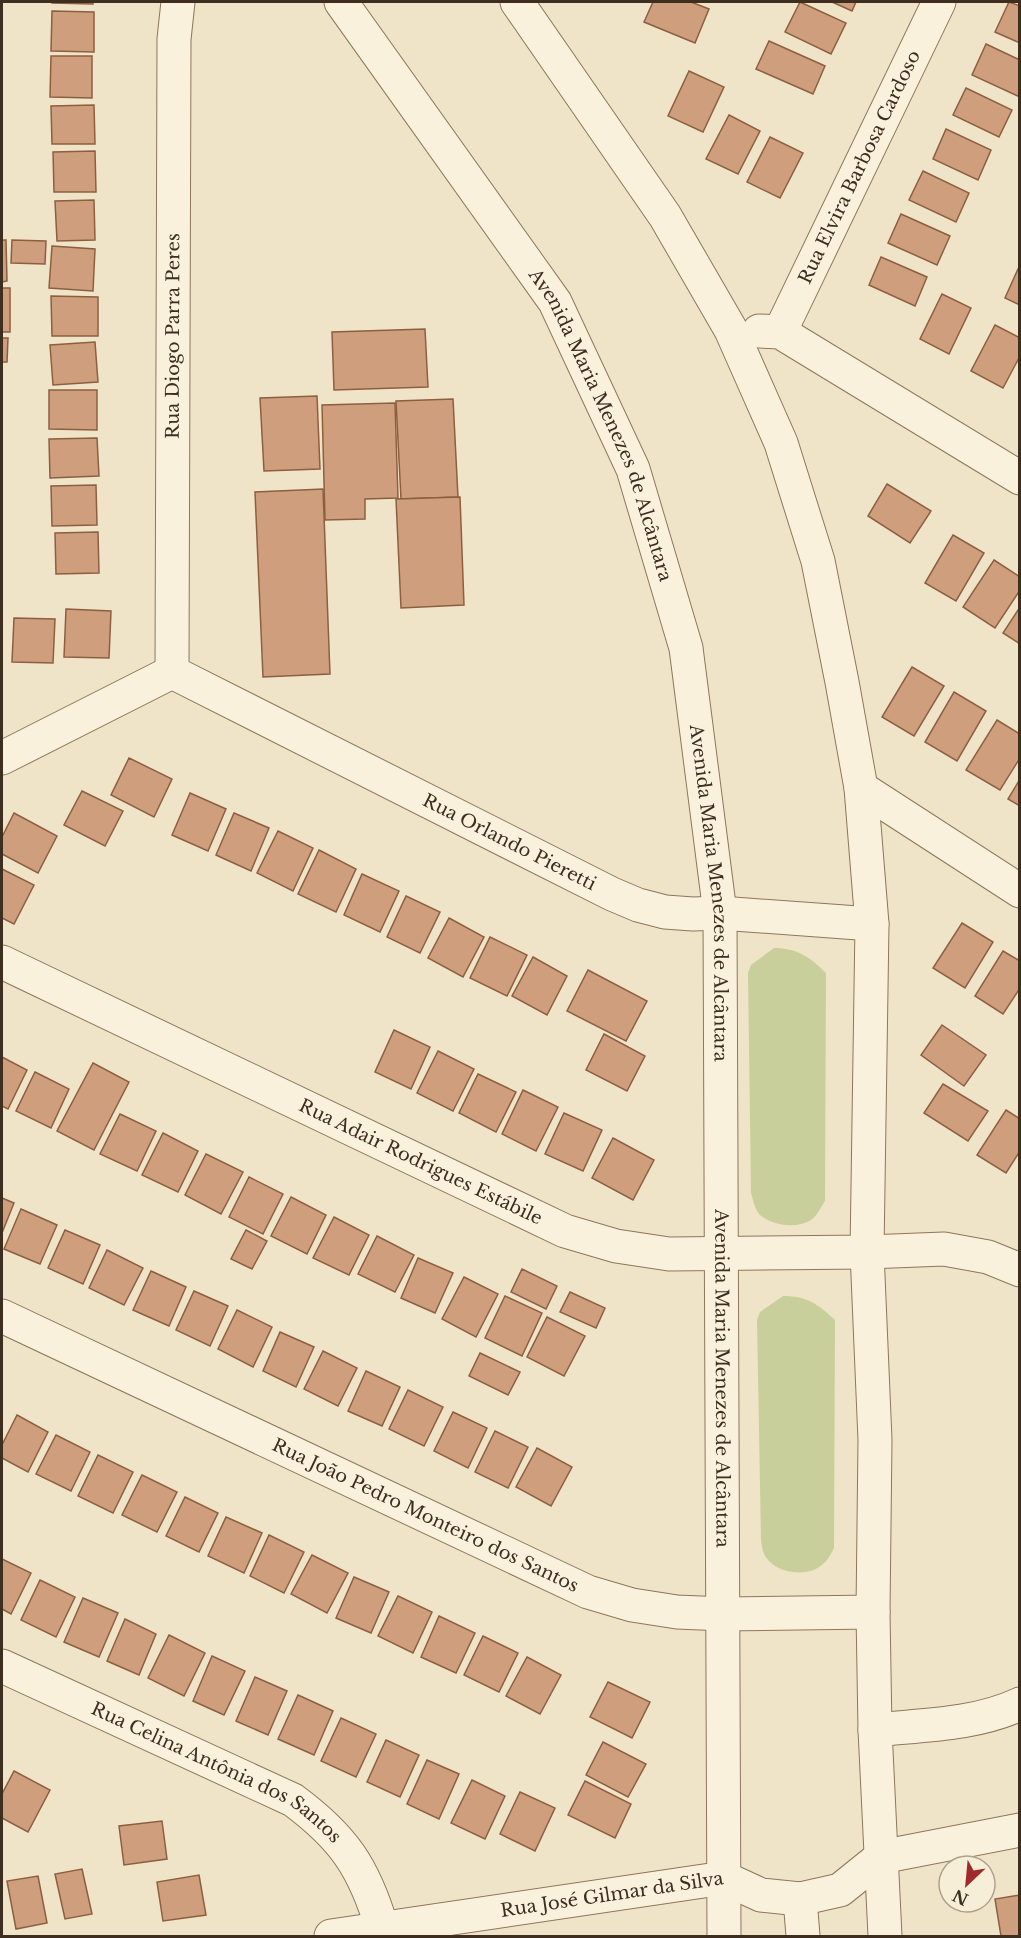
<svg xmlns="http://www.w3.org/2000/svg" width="1021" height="1938" viewBox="0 0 1021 1938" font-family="'Libre Baskerville',serif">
<rect width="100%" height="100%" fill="#f0e4c8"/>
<!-- green -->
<g fill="#c9cf9b">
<path d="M774,948C797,948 810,957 826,973L825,1201C821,1207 817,1216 811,1220C797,1229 773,1226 760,1215C755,1210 753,1200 751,1193L748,973L751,965Z"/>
<path d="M783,1296C807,1296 818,1304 835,1320L834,1548C831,1554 828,1560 823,1564C810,1577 782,1574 770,1562C763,1556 762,1548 761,1540L757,1320L760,1312Z"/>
</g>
<!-- building -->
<g fill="#cf9f7d" stroke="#8d5f41" stroke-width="1.5">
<polygon points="52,2 93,2 93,4 52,3"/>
<polygon points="653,2 691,2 709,9 695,43 644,22"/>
<polygon points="800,2 846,23 831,54 785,32"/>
<polygon points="832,2 856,2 852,11"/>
<polygon points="1009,2 1020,6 1020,43 995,32"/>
<polygon points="52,11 94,12 94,52 51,51"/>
<polygon points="769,41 825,66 813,94 756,69"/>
<polygon points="986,44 1020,60 1020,97 972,75"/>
<polygon points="51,56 92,56 92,98 50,97"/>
<polygon points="689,71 724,87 703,132 668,116"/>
<polygon points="966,88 1012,110 999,137 953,115"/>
<polygon points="94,105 95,144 52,144 51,106"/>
<polygon points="729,115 760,131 738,174 706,159"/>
<polygon points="946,129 991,150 978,180 933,159"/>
<polygon points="770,137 803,153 780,198 747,182"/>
<polygon points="95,151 96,192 54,192 53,152"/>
<polygon points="923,171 969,193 956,222 909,200"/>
<polygon points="94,200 95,240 57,241 55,201"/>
<polygon points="901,214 950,236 937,265 888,243"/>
<polygon points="2,240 6,240 7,281 2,282"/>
<polygon points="12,240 46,241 45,264 11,263"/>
<polygon points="52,246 95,249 93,291 49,288"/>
<polygon points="881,257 927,277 915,306 869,285"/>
<polygon points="1018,269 1020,270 1020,305 1005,298"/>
<rect x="2" y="288" width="8" height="44"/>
<polygon points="942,294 971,308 949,354 920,339"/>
<polygon points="51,296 98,297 98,336 52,336"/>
<polygon points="995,325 1020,338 1020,356 1003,388 971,371"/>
<polygon points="425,329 428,387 334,390 332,332"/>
<polygon points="2,338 8,338 7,362 2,362"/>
<polygon points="95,342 98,382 53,385 50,345"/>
<polygon points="49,390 97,390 97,430 49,429"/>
<polygon points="317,396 320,469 264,471 260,398"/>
<polygon points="453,399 458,497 401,499 396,401"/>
<polygon points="395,403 398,498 365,499 365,519 325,520 322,405"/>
<polygon points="97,438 99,476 50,478 49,439"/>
<polygon points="887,484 931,511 910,543 868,516"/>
<polygon points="96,485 97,525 52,526 51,486"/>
<polygon points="323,489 330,674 263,677 255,492"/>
<polygon points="460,497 464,605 401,608 396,499"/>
<polygon points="98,532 99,573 56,574 55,533"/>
<polygon points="953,535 984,553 956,601 925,583"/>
<polygon points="994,560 1020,577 1020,590 995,628 963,607"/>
<polygon points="1020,607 1020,644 1003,633"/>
<polygon points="66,609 111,611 109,658 64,657"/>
<polygon points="14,618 55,619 53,663 12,662"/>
<polygon points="912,667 944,686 914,736 882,717"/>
<polygon points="954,692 986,711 957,761 925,742"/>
<polygon points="997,720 1020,734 1020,758 1000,790 966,770"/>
<polygon points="129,758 172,779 154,817 111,795"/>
<polygon points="1020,779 1020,806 1008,799"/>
<polygon points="82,791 123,811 105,846 64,825"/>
<polygon points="190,793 226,809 208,851 172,835"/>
<polygon points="14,813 57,836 38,873 2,854 2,837"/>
<polygon points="234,813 269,828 251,871 216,855"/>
<polygon points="278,831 313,848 293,891 257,873"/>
<polygon points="319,850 356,869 336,912 298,894"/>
<polygon points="2,869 34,885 14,924 2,918"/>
<polygon points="362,874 399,891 380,932 344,915"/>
<polygon points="406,896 440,912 420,953 387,937"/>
<polygon points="449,918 484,937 463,977 428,958"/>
<polygon points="962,923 993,942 965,988 933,968"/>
<polygon points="490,937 527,955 507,996 470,978"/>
<polygon points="1003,951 1020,961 1020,988 1003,1014 975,996"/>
<polygon points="533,957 567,976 547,1015 512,996"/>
<polygon points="588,970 647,1001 626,1041 567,1011"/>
<polygon points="942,1025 986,1055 964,1086 921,1055"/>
<polygon points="394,1030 430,1047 411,1089 375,1072"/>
<polygon points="604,1034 645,1056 627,1091 586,1070"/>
<polygon points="438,1051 474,1069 453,1111 417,1093"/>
<polygon points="2,1057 27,1070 8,1109 2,1106"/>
<polygon points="93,1063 129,1082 94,1150 57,1131"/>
<polygon points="35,1072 69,1089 51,1128 16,1111"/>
<polygon points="478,1074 516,1092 496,1132 459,1113"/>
<polygon points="943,1084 988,1111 968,1141 924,1113"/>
<polygon points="523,1090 558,1107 536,1151 502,1134"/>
<polygon points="1006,1110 1020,1119 1020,1151 1006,1173 977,1155"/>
<polygon points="564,1113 602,1130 583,1171 545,1154"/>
<polygon points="120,1114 156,1131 137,1171 100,1154"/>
<polygon points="163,1133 198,1151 178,1192 142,1175"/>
<polygon points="613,1138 654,1160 633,1200 592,1178"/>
<polygon points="206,1154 243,1172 221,1214 185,1195"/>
<polygon points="249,1177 283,1194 263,1234 229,1217"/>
<polygon points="291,1197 326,1215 307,1254 271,1236"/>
<polygon points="2,1198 14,1203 2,1233"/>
<polygon points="21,1209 57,1225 40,1264 4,1249"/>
<polygon points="334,1217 369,1235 349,1275 313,1258"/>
<polygon points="65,1230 100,1245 83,1284 48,1268"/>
<polygon points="246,1230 267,1241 252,1269 231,1259"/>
<polygon points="377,1236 414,1255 395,1292 358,1274"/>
<polygon points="107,1250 143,1268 124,1305 89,1288"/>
<polygon points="418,1258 453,1273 435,1313 401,1298"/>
<polygon points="522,1269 557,1286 546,1309 511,1292"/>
<polygon points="151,1271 186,1287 169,1326 133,1310"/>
<polygon points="464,1277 498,1294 476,1337 442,1319"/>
<polygon points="194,1291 228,1306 210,1346 176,1330"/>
<polygon points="570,1292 605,1308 596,1328 560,1312"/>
<polygon points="505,1296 542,1313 522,1356 485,1338"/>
<polygon points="237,1310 272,1327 253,1367 218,1349"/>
<polygon points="547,1317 585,1336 564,1376 527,1357"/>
<polygon points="280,1332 314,1347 296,1387 263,1371"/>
<polygon points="323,1351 357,1368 338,1406 304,1389"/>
<polygon points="480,1353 520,1372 508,1395 469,1376"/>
<polygon points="366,1371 400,1387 382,1426 348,1411"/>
<polygon points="408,1390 443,1407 424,1446 389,1429"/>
<polygon points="453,1412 487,1428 468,1468 434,1451"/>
<polygon points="17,1415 48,1432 28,1472 2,1458 2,1445"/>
<polygon points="495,1431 528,1447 508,1488 475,1472"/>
<polygon points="56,1435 90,1452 71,1491 36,1474"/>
<polygon points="537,1448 572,1467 551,1506 516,1487"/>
<polygon points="98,1455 133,1472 113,1513 78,1496"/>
<polygon points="142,1475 177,1492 157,1532 122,1515"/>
<polygon points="185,1497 218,1513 199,1552 166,1536"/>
<polygon points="226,1517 262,1533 244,1573 208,1556"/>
<polygon points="269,1535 304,1552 284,1593 250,1576"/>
<polygon points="312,1555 348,1573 327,1613 291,1594"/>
<polygon points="2,1559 31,1573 11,1614 2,1609"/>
<polygon points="354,1577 389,1592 371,1633 336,1618"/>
<polygon points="40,1580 75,1597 56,1637 21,1620"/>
<polygon points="398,1596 432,1612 413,1653 378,1636"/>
<polygon points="83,1598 118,1613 99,1657 64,1642"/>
<polygon points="439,1616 475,1633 456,1673 421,1657"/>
<polygon points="125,1619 156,1634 139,1675 107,1661"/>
<polygon points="169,1635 205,1653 184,1696 148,1678"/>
<polygon points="483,1636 518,1653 499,1692 464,1675"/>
<polygon points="212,1656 245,1671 224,1715 193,1701"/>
<polygon points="527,1657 561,1675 540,1714 506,1696"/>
<polygon points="255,1677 287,1691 268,1735 236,1721"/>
<polygon points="608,1682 650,1702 632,1738 590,1717"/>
<polygon points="298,1695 333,1711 314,1755 278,1739"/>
<polygon points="341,1718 376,1734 356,1777 321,1761"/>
<polygon points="386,1740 419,1755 400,1797 367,1782"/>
<polygon points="603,1742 646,1764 628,1797 586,1775"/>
<polygon points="427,1760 459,1774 439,1819 407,1804"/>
<polygon points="14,1771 50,1790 28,1832 2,1818 2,1794"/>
<polygon points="472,1780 505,1796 485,1839 451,1823"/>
<polygon points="585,1781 631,1804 615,1838 568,1815"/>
<polygon points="520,1792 555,1808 535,1851 500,1834"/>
<polygon points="162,1821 167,1859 124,1865 119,1826"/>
<polygon points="82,1869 92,1914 65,1919 55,1874"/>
<polygon points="199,1875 206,1915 163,1921 157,1882"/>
<polygon points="38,1876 47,1923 16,1929 7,1881"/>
<polygon points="1020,1895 1020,1936 1001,1936 995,1899"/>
</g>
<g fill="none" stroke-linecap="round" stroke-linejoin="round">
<!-- minor casing -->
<g stroke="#8d765c" stroke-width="35">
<g id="minor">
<path id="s1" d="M341,2L555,302L633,469L686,648L720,913L724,1936"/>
<polyline points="517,2 665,216 731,330 781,443 818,561 842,682 861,788 872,924 867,1252 875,1440 873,1612 875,1730 885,1936"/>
<polyline points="759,331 780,332 1020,478"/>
<path id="s2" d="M780,332L939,2"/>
<path id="s3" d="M172,672L612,894L638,905L665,912L693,914L720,913L872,924"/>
<path id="s4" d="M172,672L174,39L178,2"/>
<polyline points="2,758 172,672"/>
<polyline points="861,788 1020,891"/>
<path id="s5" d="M2,962L565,1231L616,1246L669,1254L867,1252L944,1249L988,1257L1020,1270"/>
<path id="s6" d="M2,1316L588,1592L632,1605L677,1612L724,1614L873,1612"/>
<path id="s7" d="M2,1666L293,1800C343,1837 364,1867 382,1928"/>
<path d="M875,1730C923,1725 975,1725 1020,1704"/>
<polyline points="800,1899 803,1936"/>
<path id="s8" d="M331,1936L724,1878L761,1895L800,1899L840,1890L881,1857L1020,1830"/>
</g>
</g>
<!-- minor -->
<use href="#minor" stroke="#faf1dc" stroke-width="33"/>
</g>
<g text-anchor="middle" stroke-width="5" stroke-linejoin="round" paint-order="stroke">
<!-- street labels -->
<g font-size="18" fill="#3d2e20" stroke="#f7eed8">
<text dy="6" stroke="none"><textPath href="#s2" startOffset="183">Rua Elvira Barbosa Cardoso</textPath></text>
<text dy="6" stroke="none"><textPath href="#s4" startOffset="336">Rua Diogo Parra Peres</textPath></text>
<text dy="6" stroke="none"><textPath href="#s1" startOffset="500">Avenida Maria Menezes de Alcântara</textPath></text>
<text dy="6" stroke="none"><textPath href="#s3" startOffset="378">Rua Orlando Pieretti</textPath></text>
<text dy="6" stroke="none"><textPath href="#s1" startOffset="986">Avenida Maria Menezes de Alcântara</textPath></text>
<text dy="6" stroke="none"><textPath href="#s5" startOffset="464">Rua Adair Rodrigues Estábile</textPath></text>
<text dy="6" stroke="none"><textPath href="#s1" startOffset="1472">Avenida Maria Menezes de Alcântara</textPath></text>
<text dy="6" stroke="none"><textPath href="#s6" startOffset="468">Rua João Pedro Monteiro dos Santos</textPath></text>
<text dy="6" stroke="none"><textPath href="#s7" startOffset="240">Rua Celina Antônia dos Santos</textPath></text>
<text dy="6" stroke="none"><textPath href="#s8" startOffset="284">Rua José Gilmar da Silva</textPath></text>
</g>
</g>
<!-- border -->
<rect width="1021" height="1938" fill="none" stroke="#3d2e20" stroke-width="6"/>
<!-- north arrow -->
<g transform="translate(967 1884) rotate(206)"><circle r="28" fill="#f7eed8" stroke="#ada18e" stroke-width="1.5"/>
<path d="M0-4.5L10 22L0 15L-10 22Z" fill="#9e2a2b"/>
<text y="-9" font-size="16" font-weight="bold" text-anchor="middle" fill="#3d2e20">N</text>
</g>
</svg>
